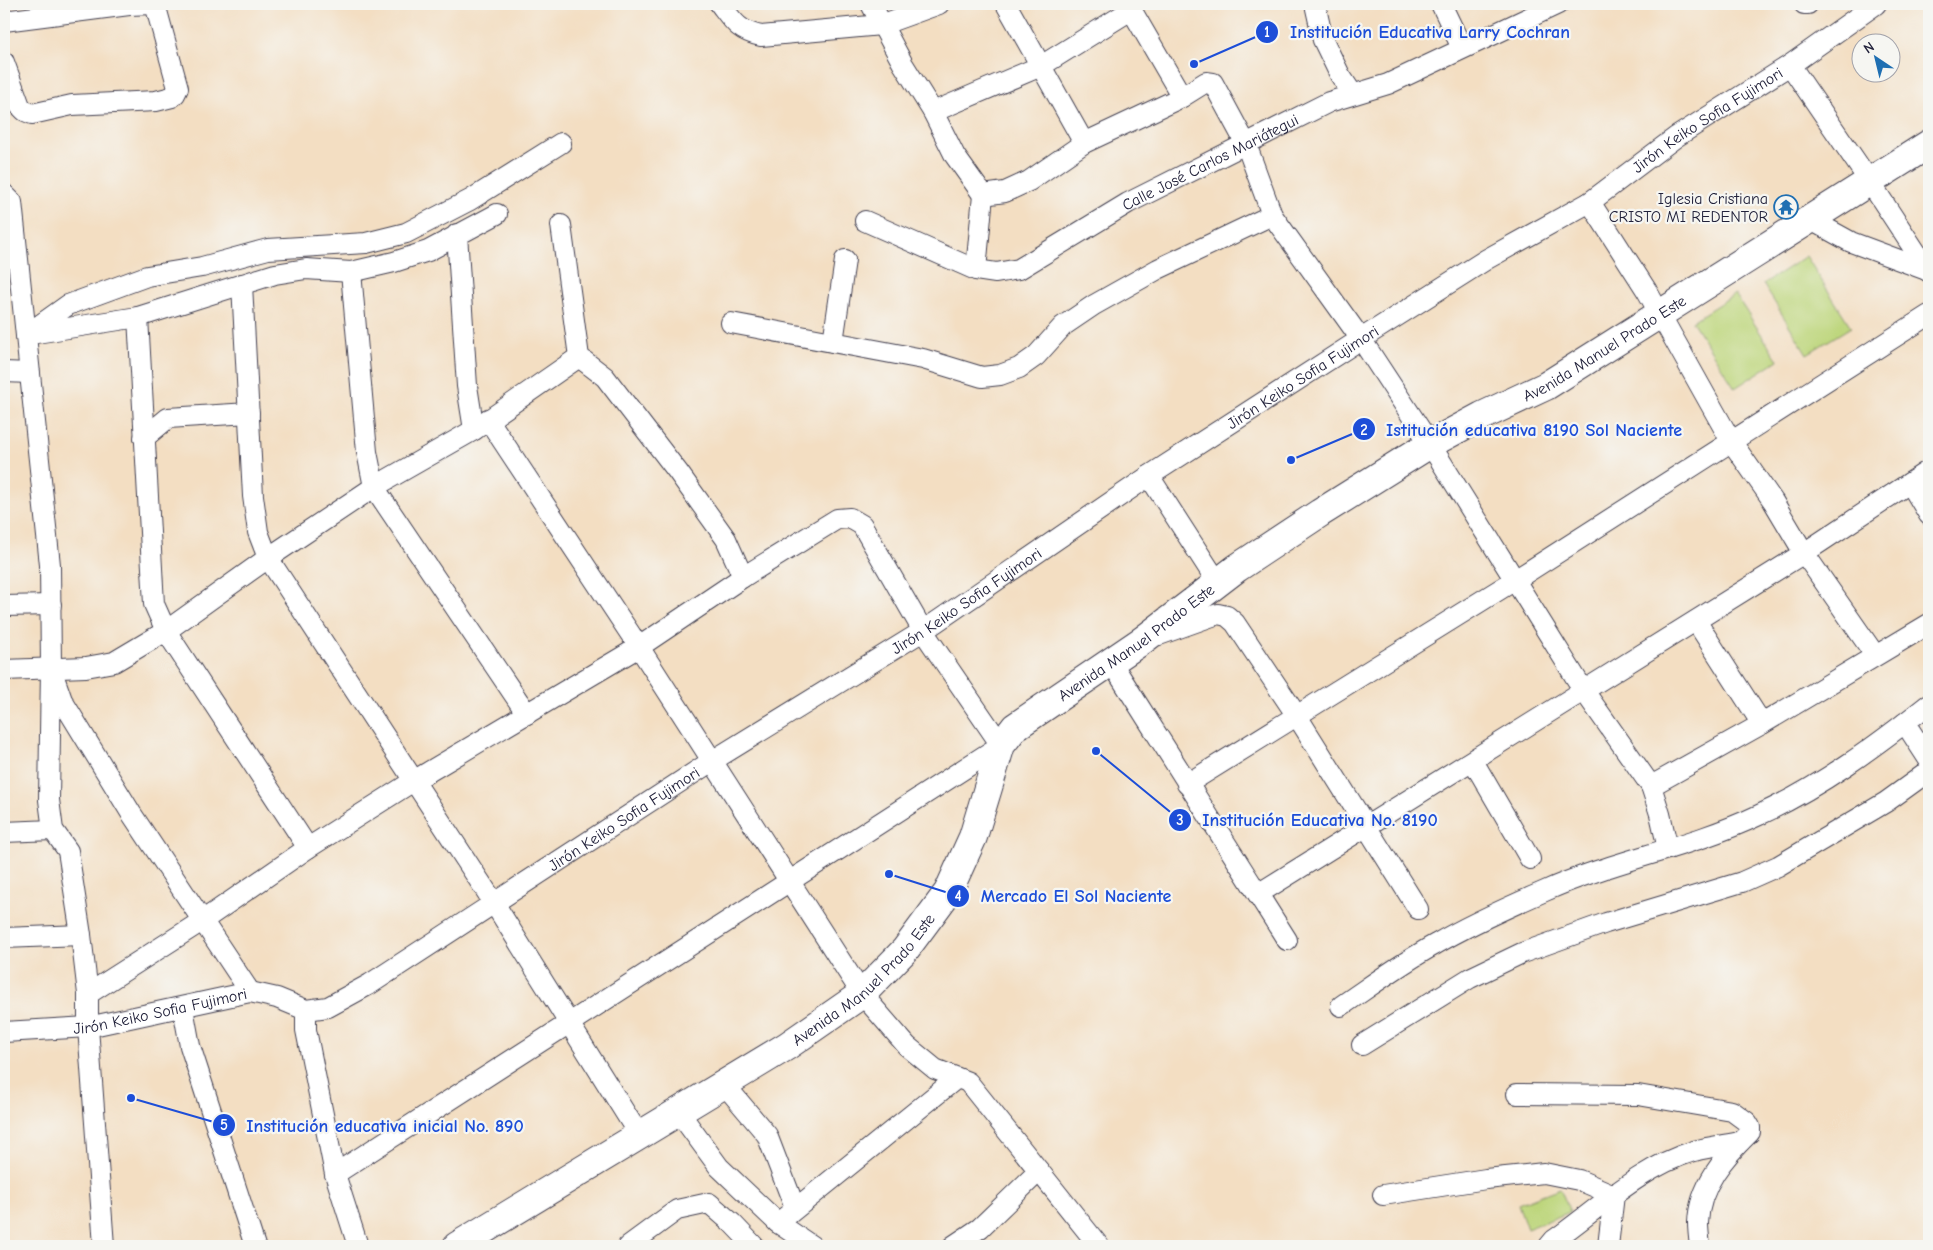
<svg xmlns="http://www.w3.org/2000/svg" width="1933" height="1250" viewBox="0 0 1933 1250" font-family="'Comic Neue',sans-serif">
<rect width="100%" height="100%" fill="#f6f6f2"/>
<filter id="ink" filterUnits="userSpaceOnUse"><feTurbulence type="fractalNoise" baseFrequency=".02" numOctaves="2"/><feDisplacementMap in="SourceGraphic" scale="10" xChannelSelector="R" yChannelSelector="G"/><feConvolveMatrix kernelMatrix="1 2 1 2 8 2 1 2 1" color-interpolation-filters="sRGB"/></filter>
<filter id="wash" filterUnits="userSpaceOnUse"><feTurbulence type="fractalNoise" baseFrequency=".0096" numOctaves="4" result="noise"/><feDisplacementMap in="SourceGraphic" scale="20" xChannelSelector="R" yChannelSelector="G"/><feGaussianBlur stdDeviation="1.12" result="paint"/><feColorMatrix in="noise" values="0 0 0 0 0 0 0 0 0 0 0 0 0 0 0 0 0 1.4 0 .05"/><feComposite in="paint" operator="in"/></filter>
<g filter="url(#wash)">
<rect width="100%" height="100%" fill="#f3dec2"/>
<!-- green -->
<g fill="#bdd67b" stroke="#707c5b">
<polygon points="1806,256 1851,327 1807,354 1763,284"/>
<polygon points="1735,294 1778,360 1735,388 1692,321"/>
<polygon points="1560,1188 1570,1212 1527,1229 1518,1204"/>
</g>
</g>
<g filter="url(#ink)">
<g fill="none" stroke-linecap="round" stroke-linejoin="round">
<!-- street casing -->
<g stroke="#413e4f" stroke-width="22">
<g id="street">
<path d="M720,4C733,21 738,31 761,36L881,25L939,4"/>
<polyline points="871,4 903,64 933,112 955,156 983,195 1005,192 1029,181 1084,143 1182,97 1206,82 1213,83 1246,144 1272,215 1361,339 1430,444 1584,691 1651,786 1660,814 1668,849"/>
<polyline points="1006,4 1084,143"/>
<polyline points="1128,4 1182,97"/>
<polyline points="1315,4 1323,40 1340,75 1352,93"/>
<polyline points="1441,4 1462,48"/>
<polyline points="1804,4 1808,4"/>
<polyline points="4,21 129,5 153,4"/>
<polyline points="4,62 20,106 25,111 32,114 72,105 156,101 172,97 175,94 178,88 155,4"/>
<polyline points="1790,65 1870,182 1929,272"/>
<polyline points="933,112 1041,66 1131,10"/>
<polyline points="4,194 12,202 50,565 51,668 49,800 53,830 68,851 81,935 88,994 88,1027 104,1246"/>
<polyline points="1590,202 1647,291 1731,441 1773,501 1804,553 1875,655"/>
<polyline points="1811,220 1851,242 1929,271"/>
<path id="s1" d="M865,221L976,270L996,273L1019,269L1128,203L1329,102L1388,84L1558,4"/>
<polyline points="561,225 579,357 605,377 678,472 726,539 743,577"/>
<polyline points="457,234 467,386 474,430"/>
<polyline points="976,270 983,195"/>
<polyline points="351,272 367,452 374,487 527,714"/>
<polyline points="242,284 253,496 258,532 268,558 494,903 639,1135"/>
<polyline points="138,317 154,604 166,631 308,848"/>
<polyline points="731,323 923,359 982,377 1000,375 1019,368 1036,356 1063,326 1094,305 1158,269 1272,215"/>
<polyline points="30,334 138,317 275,274 306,269 351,272 394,262 428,251 497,214"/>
<polyline points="26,335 68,305 147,276 202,267 268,249 366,243 406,233 470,200 561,143"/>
<polyline points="833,342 845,260"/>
<polyline points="4,372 30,373"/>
<polyline points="488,419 639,647 862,994 907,1046 935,1069 968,1082 1099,1246"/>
<polyline points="144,438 168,418 249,413"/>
<polyline points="1149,476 1218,583"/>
<polyline points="1910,483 1929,515"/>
<polyline points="4,606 51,605"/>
<polyline points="1696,621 1762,724"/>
<polyline points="1159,635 1218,614 1227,616 1235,623 1297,716 1418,909"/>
<polyline points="1111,662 1287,940"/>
<polyline points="4,670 86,667 114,662 166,631 268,558 374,487 474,430 579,357"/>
<polyline points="55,680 62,700 131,813 250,992"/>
<polyline points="1905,723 1929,760"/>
<polyline points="1473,761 1530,859"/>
<polyline points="1187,784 1515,580 1929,315"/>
<polyline points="1651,786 1762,724 1929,624"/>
<polyline points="4,832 53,830"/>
<polyline points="1258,894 1804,553 1929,470"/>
<polyline points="4,938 81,935"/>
<polyline points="88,994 202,921 308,848 415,780 639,647 743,577 837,519 850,518 862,525 923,631 1001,745 335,1174"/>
<path d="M1341,1006C1372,985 1403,962 1436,944C1470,924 1508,907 1545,891C1614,860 1690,848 1759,815C1820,787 1876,746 1929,704"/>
<polyline points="183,1008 190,1046 255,1246"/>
<polyline points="306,1010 306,1030 335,1174 358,1246"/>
<path id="s2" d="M4,1032L88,1027L250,992L277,998L306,1010L328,1007L370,984L712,761L923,631L1149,476L1361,339L1487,259L1590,202L1676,137L1790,65L1876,4"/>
<polyline points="1362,1045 1470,978 1522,953 1606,923 1742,882 1778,866 1886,802 1929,771"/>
<polyline points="724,1084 767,1135 795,1208"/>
<path d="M1517,1094L1638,1095L1732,1111L1747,1122L1750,1127V1132C1725,1156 1699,1186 1698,1223C1698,1230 1699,1238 1700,1246"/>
<polyline points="678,1111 719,1167 778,1223 812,1246"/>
<polyline points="1383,1195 1486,1179 1544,1173 1579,1180 1614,1195 1608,1246"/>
<polyline points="778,1223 957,1078"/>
<polyline points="628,1246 677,1210 709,1203 732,1223 754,1246"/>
<polyline points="953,1246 980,1228 1039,1171"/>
<path d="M1549,1246L1554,1240C1599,1208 1641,1167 1694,1151C1709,1147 1725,1145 1740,1142"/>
</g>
</g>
<!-- secondary casing -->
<g stroke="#413e4f" stroke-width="30">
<g id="secondary">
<path id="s3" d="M457,1246L787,1046L862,994L905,950L948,892L973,837L1001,745L1015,727L1143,640L1237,568L1320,513L1430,444L1482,416L1546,386L1929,144"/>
</g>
</g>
<!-- street -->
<use href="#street" stroke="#fff" stroke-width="20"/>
<!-- secondary -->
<use href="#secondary" stroke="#fff" stroke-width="28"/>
</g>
</g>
<!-- icons -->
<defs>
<g id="temple-ring" transform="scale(1.25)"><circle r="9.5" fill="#f6f6f2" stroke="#1f6fb2" stroke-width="1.5"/><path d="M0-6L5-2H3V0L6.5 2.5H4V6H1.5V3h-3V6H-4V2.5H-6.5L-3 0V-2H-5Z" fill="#1f6fb2"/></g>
</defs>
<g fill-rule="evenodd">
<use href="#temple-ring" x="1786" y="207"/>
</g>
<g text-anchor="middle" stroke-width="4.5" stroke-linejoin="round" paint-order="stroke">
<!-- street labels -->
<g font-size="16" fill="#22223b" stroke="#f6f6f2">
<text dy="6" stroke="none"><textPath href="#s2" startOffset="1972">Jirón Keiko Sofia Fujimori</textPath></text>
<text dy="6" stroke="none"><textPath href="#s1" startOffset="384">Calle José Carlos Mariátegui</textPath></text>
<text dy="6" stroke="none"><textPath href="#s3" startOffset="1492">Avenida Manuel Prado Este</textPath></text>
<text dy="6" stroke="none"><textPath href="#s2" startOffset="1492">Jirón Keiko Sofia Fujimori</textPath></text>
<text dy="6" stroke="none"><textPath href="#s2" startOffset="1088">Jirón Keiko Sofia Fujimori</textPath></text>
<text dy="6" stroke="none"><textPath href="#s3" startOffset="938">Avenida Manuel Prado Este</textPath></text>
<text dy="6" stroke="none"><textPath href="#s2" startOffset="682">Jirón Keiko Sofia Fujimori</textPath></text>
<text dy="6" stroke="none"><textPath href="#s3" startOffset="488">Avenida Manuel Prado Este</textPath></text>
<text dy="6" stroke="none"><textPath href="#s2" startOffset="158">Jirón Keiko Sofia Fujimori</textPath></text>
</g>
<!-- poi labels -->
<g font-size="16" fill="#22223b" stroke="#f6f6f2" text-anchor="end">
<text x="1768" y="204">Iglesia Cristiana<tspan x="1768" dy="18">CRISTO MI REDENTOR</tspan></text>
</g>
</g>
<!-- callouts -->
<path fill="none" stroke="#1d4ed8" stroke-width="2" d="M1194 64L1267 32M1291 460L1364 429M1096 751L1180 820M889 874L958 896M131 1098L224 1125"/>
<g fill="#1d4ed8" stroke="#f6f6f2" stroke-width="2">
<circle cx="1194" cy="64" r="5"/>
<circle cx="1291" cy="460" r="5"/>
<circle cx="1096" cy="751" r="5"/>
<circle cx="889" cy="874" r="5"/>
<circle cx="131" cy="1098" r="5"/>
<circle cx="1267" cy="32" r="12"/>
<circle cx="1364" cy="429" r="12"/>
<circle cx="1180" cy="820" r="12"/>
<circle cx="958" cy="896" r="12"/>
<circle cx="224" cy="1125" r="12"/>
</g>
<g font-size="15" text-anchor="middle" font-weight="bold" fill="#fff">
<text x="1267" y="37">1</text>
<text x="1364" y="435">2</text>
<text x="1180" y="825">3</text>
<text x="958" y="901">4</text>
<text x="224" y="1130">5</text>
</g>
<g font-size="18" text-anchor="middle" font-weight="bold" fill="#1d4ed8" stroke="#f6f6f2" stroke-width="4.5" stroke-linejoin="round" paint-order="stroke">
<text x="1430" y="38">Institución Educativa Larry Cochran</text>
<text x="1534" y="436">Istitución educativa 8190 Sol Naciente</text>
<text x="1320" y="826">Institución Educativa No. 8190</text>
<text x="1076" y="902">Mercado El Sol Naciente</text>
<text x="385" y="1132">Institución educativa inicial No. 890</text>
</g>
<!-- margin -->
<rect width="1933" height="1250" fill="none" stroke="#f6f6f2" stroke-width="20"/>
<!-- north arrow -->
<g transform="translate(1876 58) rotate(325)"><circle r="24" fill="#f6f6f2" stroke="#a1a1a9"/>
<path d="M0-4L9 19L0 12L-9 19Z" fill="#1f6fb2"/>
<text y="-8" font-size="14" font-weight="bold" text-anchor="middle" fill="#22223b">N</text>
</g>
</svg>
